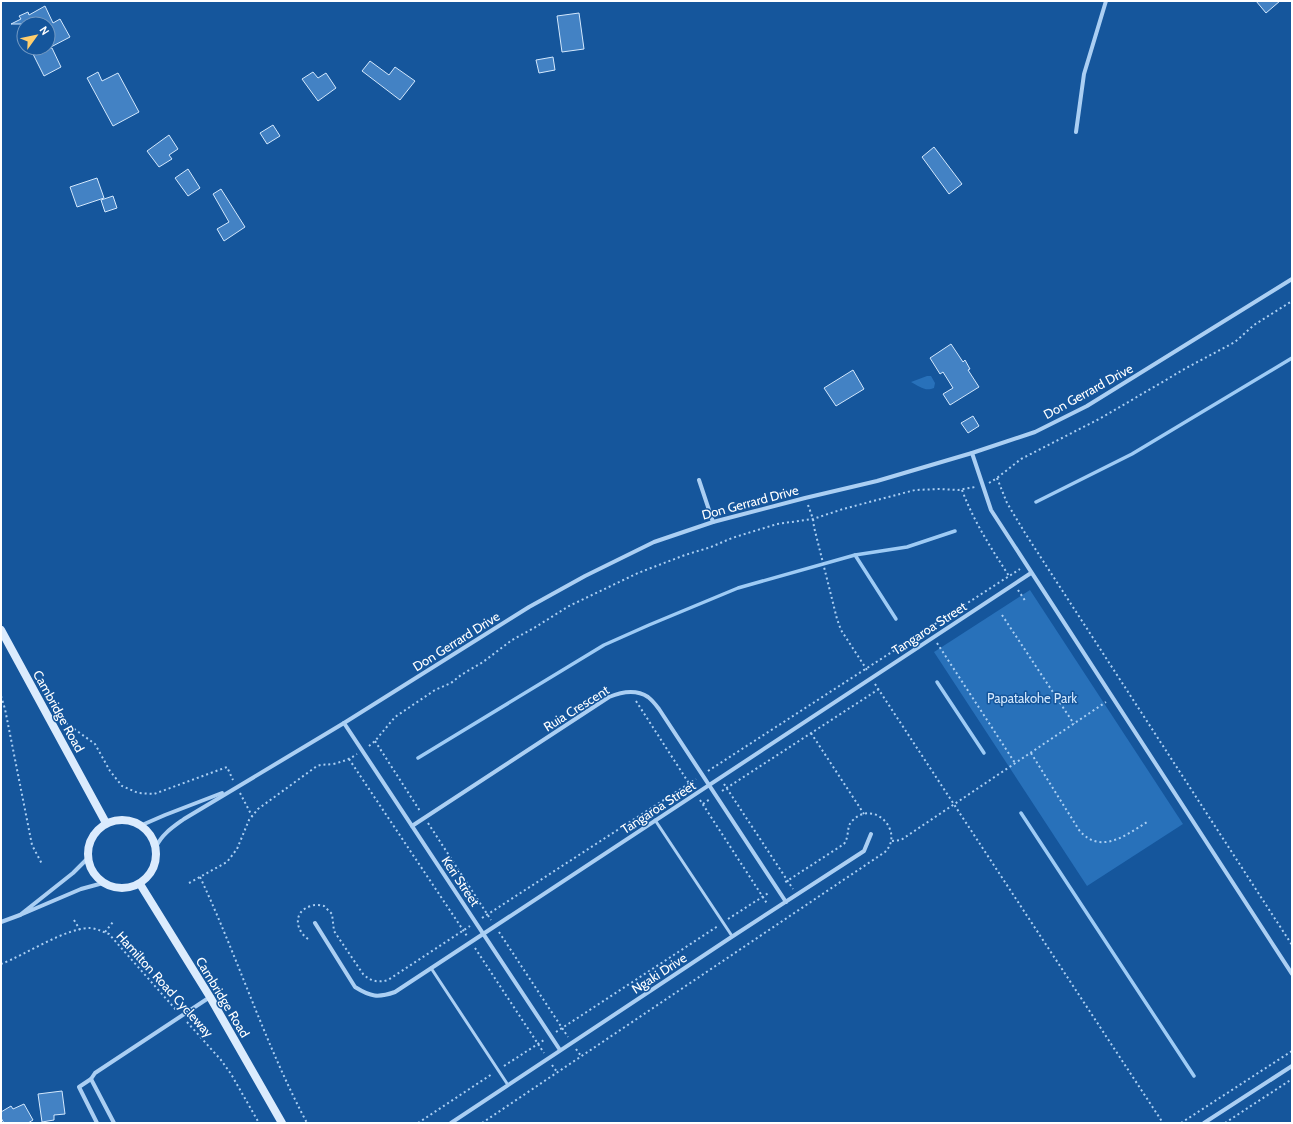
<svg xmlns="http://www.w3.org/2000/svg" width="1293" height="1124" viewBox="0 0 1293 1124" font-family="Cabin,sans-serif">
<rect width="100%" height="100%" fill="#15569c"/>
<!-- green -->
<g fill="#2871ba">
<path d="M927,376H931L935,383L934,388C925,392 919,386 911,382Z"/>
<polygon points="1030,590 1183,824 1087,886 934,652"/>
</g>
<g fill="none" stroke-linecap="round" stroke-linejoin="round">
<!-- stream -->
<g stroke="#9ecbf5" stroke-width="3.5">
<polyline points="1036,502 1132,454 1292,358"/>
<polyline points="855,555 896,619"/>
<polyline points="937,682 984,753"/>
<polyline points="418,758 604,645 649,625 738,588 855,555 907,547 955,531"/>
<polyline points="1021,813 1194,1076"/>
</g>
</g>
<!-- building -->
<g fill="#4382c4" stroke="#d3e8fd">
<polygon points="1256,1 1280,1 1266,13"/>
<polygon points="45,6 53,23 60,19 70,37 49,48 52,48 61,67 44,76 33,54 36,52 34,48 48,48 48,25 50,24 11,24 21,19 19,16 28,12 29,15"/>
<polygon points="579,13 584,49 562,52 557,16"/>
<polygon points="553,57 555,70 539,73 536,60"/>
<polygon points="370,61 389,75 395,67 415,81 400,100 362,71"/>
<polygon points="98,72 102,81 118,73 139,112 113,126 87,78"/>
<polygon points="313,72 318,78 326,73 336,88 318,101 302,79"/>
<polygon points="273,125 280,136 267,144 260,133"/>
<polygon points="169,135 178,149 169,155 172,159 159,167 147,151"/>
<polygon points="934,147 962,184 949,194 922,157"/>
<polygon points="188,169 200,188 188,196 175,178"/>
<polygon points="97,178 104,198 77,207 70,187"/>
<polygon points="221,189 245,227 224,241 217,229 229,222 213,194"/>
<polygon points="113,196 117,208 105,212 101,200"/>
<polygon points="951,344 963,362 965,360 970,369 968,370 979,387 950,405 943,394 953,388 943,372 940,374 930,358"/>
<polygon points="853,370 864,389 836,406 824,388"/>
<polygon points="973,416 979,426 968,433 961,423"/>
<polygon points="62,1091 65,1114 54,1115 54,1120 42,1122 38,1094"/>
<polygon points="24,1104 33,1120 28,1123 4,1123 1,1118 1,1112 11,1106 13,1109"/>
</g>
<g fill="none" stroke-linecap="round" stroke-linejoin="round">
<!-- path -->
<g stroke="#abcff3" stroke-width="2" stroke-dasharray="2 3" stroke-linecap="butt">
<polyline points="997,478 1007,503 1025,533 1292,945"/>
<polyline points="989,483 997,478 1021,459 1101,418 1188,367 1235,342 1254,325 1292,301"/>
<path d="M962,490C974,522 991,548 1009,576"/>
<polyline points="808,505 813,519 814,527 837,619 841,630 867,670"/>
<polyline points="1018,590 1026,602"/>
<polyline points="1002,615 1074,724"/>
<polyline points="937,643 1015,763"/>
<polyline points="875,684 1163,1123"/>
<polyline points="1,696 5,709 32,845 42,864"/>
<polyline points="636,701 692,788"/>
<polyline points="62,720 95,744 110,771 122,786 138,793 154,794 227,767 233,780"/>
<polyline points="811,733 864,814"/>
<polyline points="375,741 420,811"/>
<polyline points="369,746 375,741 395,717 435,690 451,683 461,675 483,662 512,640 534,628 569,606 638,573 685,555 711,547 732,538 777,524 813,519 843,509 915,490 939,489 958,490 975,487"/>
<path d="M1031,753L1079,830C1100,855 1125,836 1147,822"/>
<polyline points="349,759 467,936"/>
<polyline points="708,771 1020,569"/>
<polyline points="724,784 793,889"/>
<polyline points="722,791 879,689"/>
<polyline points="240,793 252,816"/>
<polyline points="700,800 768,905"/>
<polyline points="703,804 710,799"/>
<polyline points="428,823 491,920"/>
<polyline points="892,841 901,840 1106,702"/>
<path d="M200,877C238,958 265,1044 307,1123"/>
<path d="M189,883L227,862L237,849L249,820L258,809L317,766C323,764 327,765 333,764C342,762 350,759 357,754"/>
<polyline points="482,918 696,779"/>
<polyline points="728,919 770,892"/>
<polyline points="74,920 80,930"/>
<polyline points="105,932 113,922"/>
<polyline points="499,932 568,1037"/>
<path d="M308,939C295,930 293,911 311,906C315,904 320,905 324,906L332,914L334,931L363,974C370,981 378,983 388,980L470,926"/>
<polyline points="475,948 544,1053"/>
<path d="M1,964C25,955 67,927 91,928C98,929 103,932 109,934L177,1011"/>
<polyline points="187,1022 221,1060 231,1074 259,1123"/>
<polyline points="556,1032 718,926"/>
<polyline points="576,1049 581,1056"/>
<polyline points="552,1065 557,1072"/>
<polyline points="504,1066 544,1040"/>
<polyline points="418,1123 492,1074"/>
<path d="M482,1123L885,852C905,832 874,798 852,821C846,827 850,835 844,844L784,883"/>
<polyline points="1181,1123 1292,1051"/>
<polyline points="1225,1123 1292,1079"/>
</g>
<!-- service -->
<g stroke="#abcff3" stroke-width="3">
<polyline points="655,820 732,936"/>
<polyline points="431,968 508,1085"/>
</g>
<!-- minor -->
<g stroke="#abcff3" stroke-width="4">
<polyline points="1076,132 1084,74 1106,1"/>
<polyline points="972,453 991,510 1292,974"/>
<polyline points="699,480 713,522"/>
<polyline points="344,723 560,1050"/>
<polyline points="142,825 165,815 222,793"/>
<path d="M412,826L609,697C621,692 636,689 648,697C652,700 656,705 659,709L786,902"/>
<path d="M156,847C162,834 173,827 184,819L344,723L529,607L585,576L654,542L713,522L805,498L877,481L972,453L1035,432L1087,406L1292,279"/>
<polyline points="88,858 73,873 20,915 81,889 103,883"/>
<polyline points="1,922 20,915"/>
<path d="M315,923L355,987C371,997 378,998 395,992L1031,573"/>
<polyline points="91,1079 114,1123"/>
<polyline points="97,1123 79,1087 91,1079 95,1073 210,997"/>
<polyline points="451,1123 730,938 864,851 871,834"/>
<polyline points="1204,1123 1292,1066"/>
</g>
<!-- secondary -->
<g stroke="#dbebfd" stroke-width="8">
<polyline points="1,630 106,823"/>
<circle cx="122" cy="854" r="34"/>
<polyline points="140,884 210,997 282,1123"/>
</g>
</g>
<g text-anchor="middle" stroke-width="3" stroke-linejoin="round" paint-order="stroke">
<!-- street labels -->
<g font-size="13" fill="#fff" stroke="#15569c">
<text transform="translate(1088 391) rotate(-29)" y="5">Don Gerrard Drive</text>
<text transform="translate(750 502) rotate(-15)" y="5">Don Gerrard Drive</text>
<text transform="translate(929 628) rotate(-33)" y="5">Tangaroa Street</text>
<text transform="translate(456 641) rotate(-32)" y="5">Don Gerrard Drive</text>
<text transform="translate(576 708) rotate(-32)" y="5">Ruia Crescent</text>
<text transform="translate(59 711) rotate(61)" y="5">Cambridge Road</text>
<text transform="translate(658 807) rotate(-33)" y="5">Tangaroa Street</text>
<text transform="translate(461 881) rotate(56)" y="5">Keri Street</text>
<text transform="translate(659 973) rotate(-33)" y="5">Ngaki Drive</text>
<text transform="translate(165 984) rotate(48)" y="5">Hamilton Road Cycleway</text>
<text transform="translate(223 997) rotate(59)" y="5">Cambridge Road</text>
</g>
<!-- park labels -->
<g font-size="13" fill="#d3e8fd" stroke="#15569c">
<text x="1032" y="703">Papatakohe Park</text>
</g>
</g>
<!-- border -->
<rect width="1293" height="1124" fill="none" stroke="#ffffff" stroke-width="4"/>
<!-- north arrow -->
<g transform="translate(36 36) rotate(57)"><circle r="19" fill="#15569c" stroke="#739ac4"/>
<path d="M0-3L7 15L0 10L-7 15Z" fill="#ffce6d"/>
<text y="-6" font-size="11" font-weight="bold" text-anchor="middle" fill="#ffffff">N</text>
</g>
</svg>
